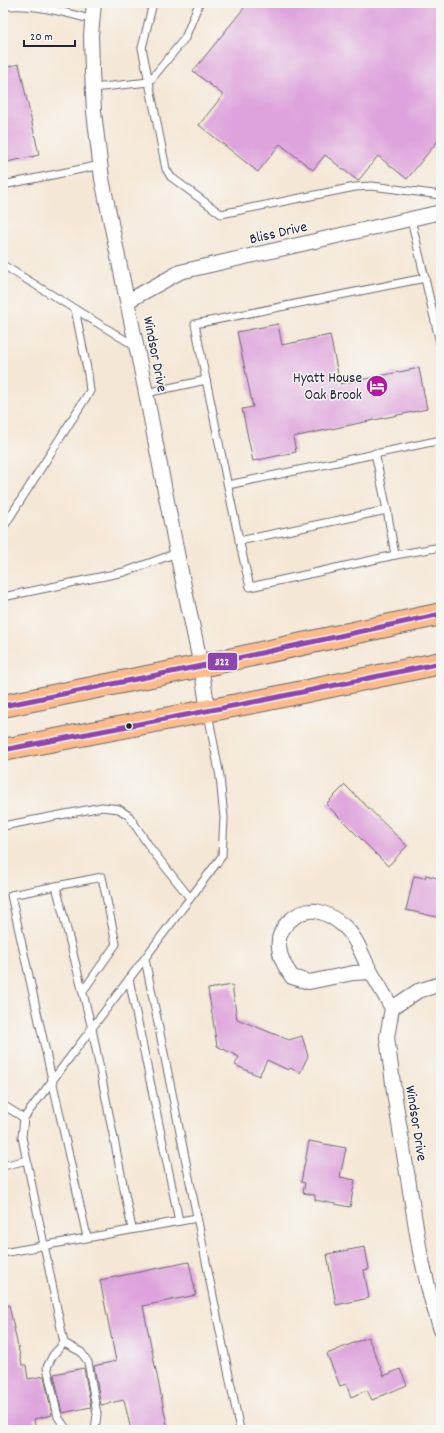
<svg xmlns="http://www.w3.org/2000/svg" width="444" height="1433" viewBox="0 0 444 1433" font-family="Dekko,sans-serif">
<rect width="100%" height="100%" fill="#f6f6f2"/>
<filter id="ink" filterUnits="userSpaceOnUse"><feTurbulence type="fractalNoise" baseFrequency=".025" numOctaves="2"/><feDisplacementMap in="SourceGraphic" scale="8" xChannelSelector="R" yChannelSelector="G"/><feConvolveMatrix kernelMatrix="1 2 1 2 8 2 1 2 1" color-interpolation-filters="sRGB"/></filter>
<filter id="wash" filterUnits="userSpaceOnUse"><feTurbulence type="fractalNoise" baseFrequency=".012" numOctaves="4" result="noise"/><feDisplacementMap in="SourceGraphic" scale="16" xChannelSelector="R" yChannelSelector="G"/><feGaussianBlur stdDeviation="0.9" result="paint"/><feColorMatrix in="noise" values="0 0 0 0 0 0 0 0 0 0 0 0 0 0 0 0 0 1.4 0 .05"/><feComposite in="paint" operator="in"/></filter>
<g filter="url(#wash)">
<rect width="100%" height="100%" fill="#f5e7d6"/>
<g id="blocks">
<!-- building -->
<g fill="#dea3dc">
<polygon points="248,3 441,3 441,137 407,179 378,156 358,181 325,155 313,170 280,144 258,172 199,125 223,95 193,71"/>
<polygon points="19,64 39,155 3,163 3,68"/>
<polygon points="278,324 282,345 330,335 340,384 419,368 427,409 293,437 296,452 253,461 242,409 253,407 237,332"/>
<polygon points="345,785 407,846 388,866 326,804"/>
<polygon points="426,875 441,879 441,918 406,910 414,876 425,878"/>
<polygon points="232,985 237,1019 289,1040 302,1036 308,1056 300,1073 290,1068 288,1070 267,1060 259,1076 235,1065 239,1057 217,1046 208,989"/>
<polygon points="309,1141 346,1148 340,1177 355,1180 350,1207 315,1200 315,1195 303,1193 305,1183 301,1182"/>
<polygon points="365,1247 369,1269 364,1270 369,1298 336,1305 327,1254"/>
<polygon points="189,1262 196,1295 143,1306 168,1430 131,1430 124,1400 101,1405 94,1366 116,1361 100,1280"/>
<polygon points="9,1305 22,1365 26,1365 28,1379 44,1376 52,1415 34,1419 36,1430 3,1430 3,1306"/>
<polygon points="368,1337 384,1376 400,1369 407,1385 372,1400 367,1390 351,1397 346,1384 340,1386 327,1354"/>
<polygon points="84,1368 91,1407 62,1413 54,1374"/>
</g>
</g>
</g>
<g filter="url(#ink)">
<use href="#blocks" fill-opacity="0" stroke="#6c6771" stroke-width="1"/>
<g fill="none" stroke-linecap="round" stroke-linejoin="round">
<!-- service casing -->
<g stroke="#6c6771" stroke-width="9">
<g id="service">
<polyline points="153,3 142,48 149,82 166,169 171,177 221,214 355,187 372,186 441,195"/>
<path d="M3,7C28,2 68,13 93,20"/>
<polyline points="93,88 149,82 185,38 199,3"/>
<polyline points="3,185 101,165"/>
<polyline points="411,219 441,347"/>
<polyline points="3,265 135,346"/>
<polyline points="206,380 195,324 425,278"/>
<path d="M146,393L206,380C221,449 233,518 250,587L395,555"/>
<polyline points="375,453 387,510"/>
<polyline points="228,485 441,440"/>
<polyline points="3,528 90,391 88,374 75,309"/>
<polyline points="239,541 387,510 395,555 441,547"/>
<polyline points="3,597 124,572 177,553"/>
<polyline points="3,826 102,807 119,809 129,816 151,849 190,898"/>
<polyline points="56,886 92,1029 132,1229"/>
<polyline points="145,959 240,1430"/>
<polyline points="129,979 179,1221"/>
<polyline points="83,991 116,944 102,877 11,895 87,1237"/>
<polyline points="3,1105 24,1118"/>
<polyline points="3,1166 27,1160"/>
<polyline points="3,1253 197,1218"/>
<polyline points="64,1343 22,1137 24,1118 222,856 224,818 220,777 208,713"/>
<polyline points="64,1343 81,1352 88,1362 97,1414 95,1430"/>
<polyline points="64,1343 53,1355 47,1367 58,1417 67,1430"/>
</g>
</g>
<!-- minor casing -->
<g stroke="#6c6771" stroke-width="16">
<g id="minor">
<polyline points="94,3 91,35 92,71 94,112 102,179 146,393 177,553 201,666 208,710"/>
<polyline points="128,301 180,272 441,212"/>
<path d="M371,972L353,973L309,982L292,977C286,968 280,959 279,947C276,928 297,909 316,911C327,913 336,919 345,927C358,939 362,957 371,972L392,1008L387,1037L395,1099L420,1252L430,1295L441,1330"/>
<polyline points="392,1008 418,991 441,984"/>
</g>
</g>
<!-- primary casing -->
<g stroke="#6c6771" stroke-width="24">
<g id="primary">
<polyline points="3,706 201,666 441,614"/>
<polyline points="3,750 264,700 441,663"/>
</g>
</g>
<!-- service -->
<use href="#service" stroke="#fff" stroke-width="7"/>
<!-- minor -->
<use href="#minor" stroke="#fff" stroke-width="14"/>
<!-- primary -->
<use href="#primary" stroke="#fabc8b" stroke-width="22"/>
<!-- bus-1 casing -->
<g stroke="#f6f6f2" stroke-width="8">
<g id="bus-1">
<polyline points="3,706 201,666 441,614"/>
<polyline points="3,750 264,700 441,663"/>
</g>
</g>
<!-- bus-1 -->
<use href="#bus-1" stroke="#8e44ad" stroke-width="5"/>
</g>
</g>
<!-- icons -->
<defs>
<g id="hotel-disc" transform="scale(1.15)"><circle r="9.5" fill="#b5179e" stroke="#f6f6f2"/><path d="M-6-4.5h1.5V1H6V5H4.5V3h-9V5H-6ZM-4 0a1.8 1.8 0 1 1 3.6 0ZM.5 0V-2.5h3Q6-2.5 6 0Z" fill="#fff"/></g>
</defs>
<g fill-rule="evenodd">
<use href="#hotel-disc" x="377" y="386"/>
</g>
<!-- markers -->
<circle fill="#22223b" stroke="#f6f6f2" stroke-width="1.5" cx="129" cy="726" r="3.5"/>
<g text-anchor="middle" stroke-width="3" stroke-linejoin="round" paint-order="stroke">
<!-- street labels -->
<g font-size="15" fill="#22223b" stroke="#f6f6f2">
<text transform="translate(278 232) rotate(-13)" y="5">Bliss Drive</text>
<text transform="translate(156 354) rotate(79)" y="5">Windsor Drive</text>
<text transform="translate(417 1123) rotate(81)" y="5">Windsor Drive</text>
</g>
<!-- poi labels -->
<g font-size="15" fill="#22223b" stroke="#f6f6f2" text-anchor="end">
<text x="362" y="382">Hyatt House<tspan x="362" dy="17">Oak Brook</tspan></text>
</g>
</g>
<rect stroke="#f6f6f2" stroke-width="1.5" x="207" y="652" width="31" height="19" rx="4" fill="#8e44ad"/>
<g font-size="11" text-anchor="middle" font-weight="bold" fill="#fff">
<text x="222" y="665">322</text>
</g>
<!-- margin -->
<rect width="444" height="1433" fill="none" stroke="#f6f6f2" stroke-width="16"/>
<!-- scale -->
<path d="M24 40v6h51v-6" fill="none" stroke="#22223b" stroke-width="2"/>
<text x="30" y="40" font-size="12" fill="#22223b" stroke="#f6f6f2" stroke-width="3" paint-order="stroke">20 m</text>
</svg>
